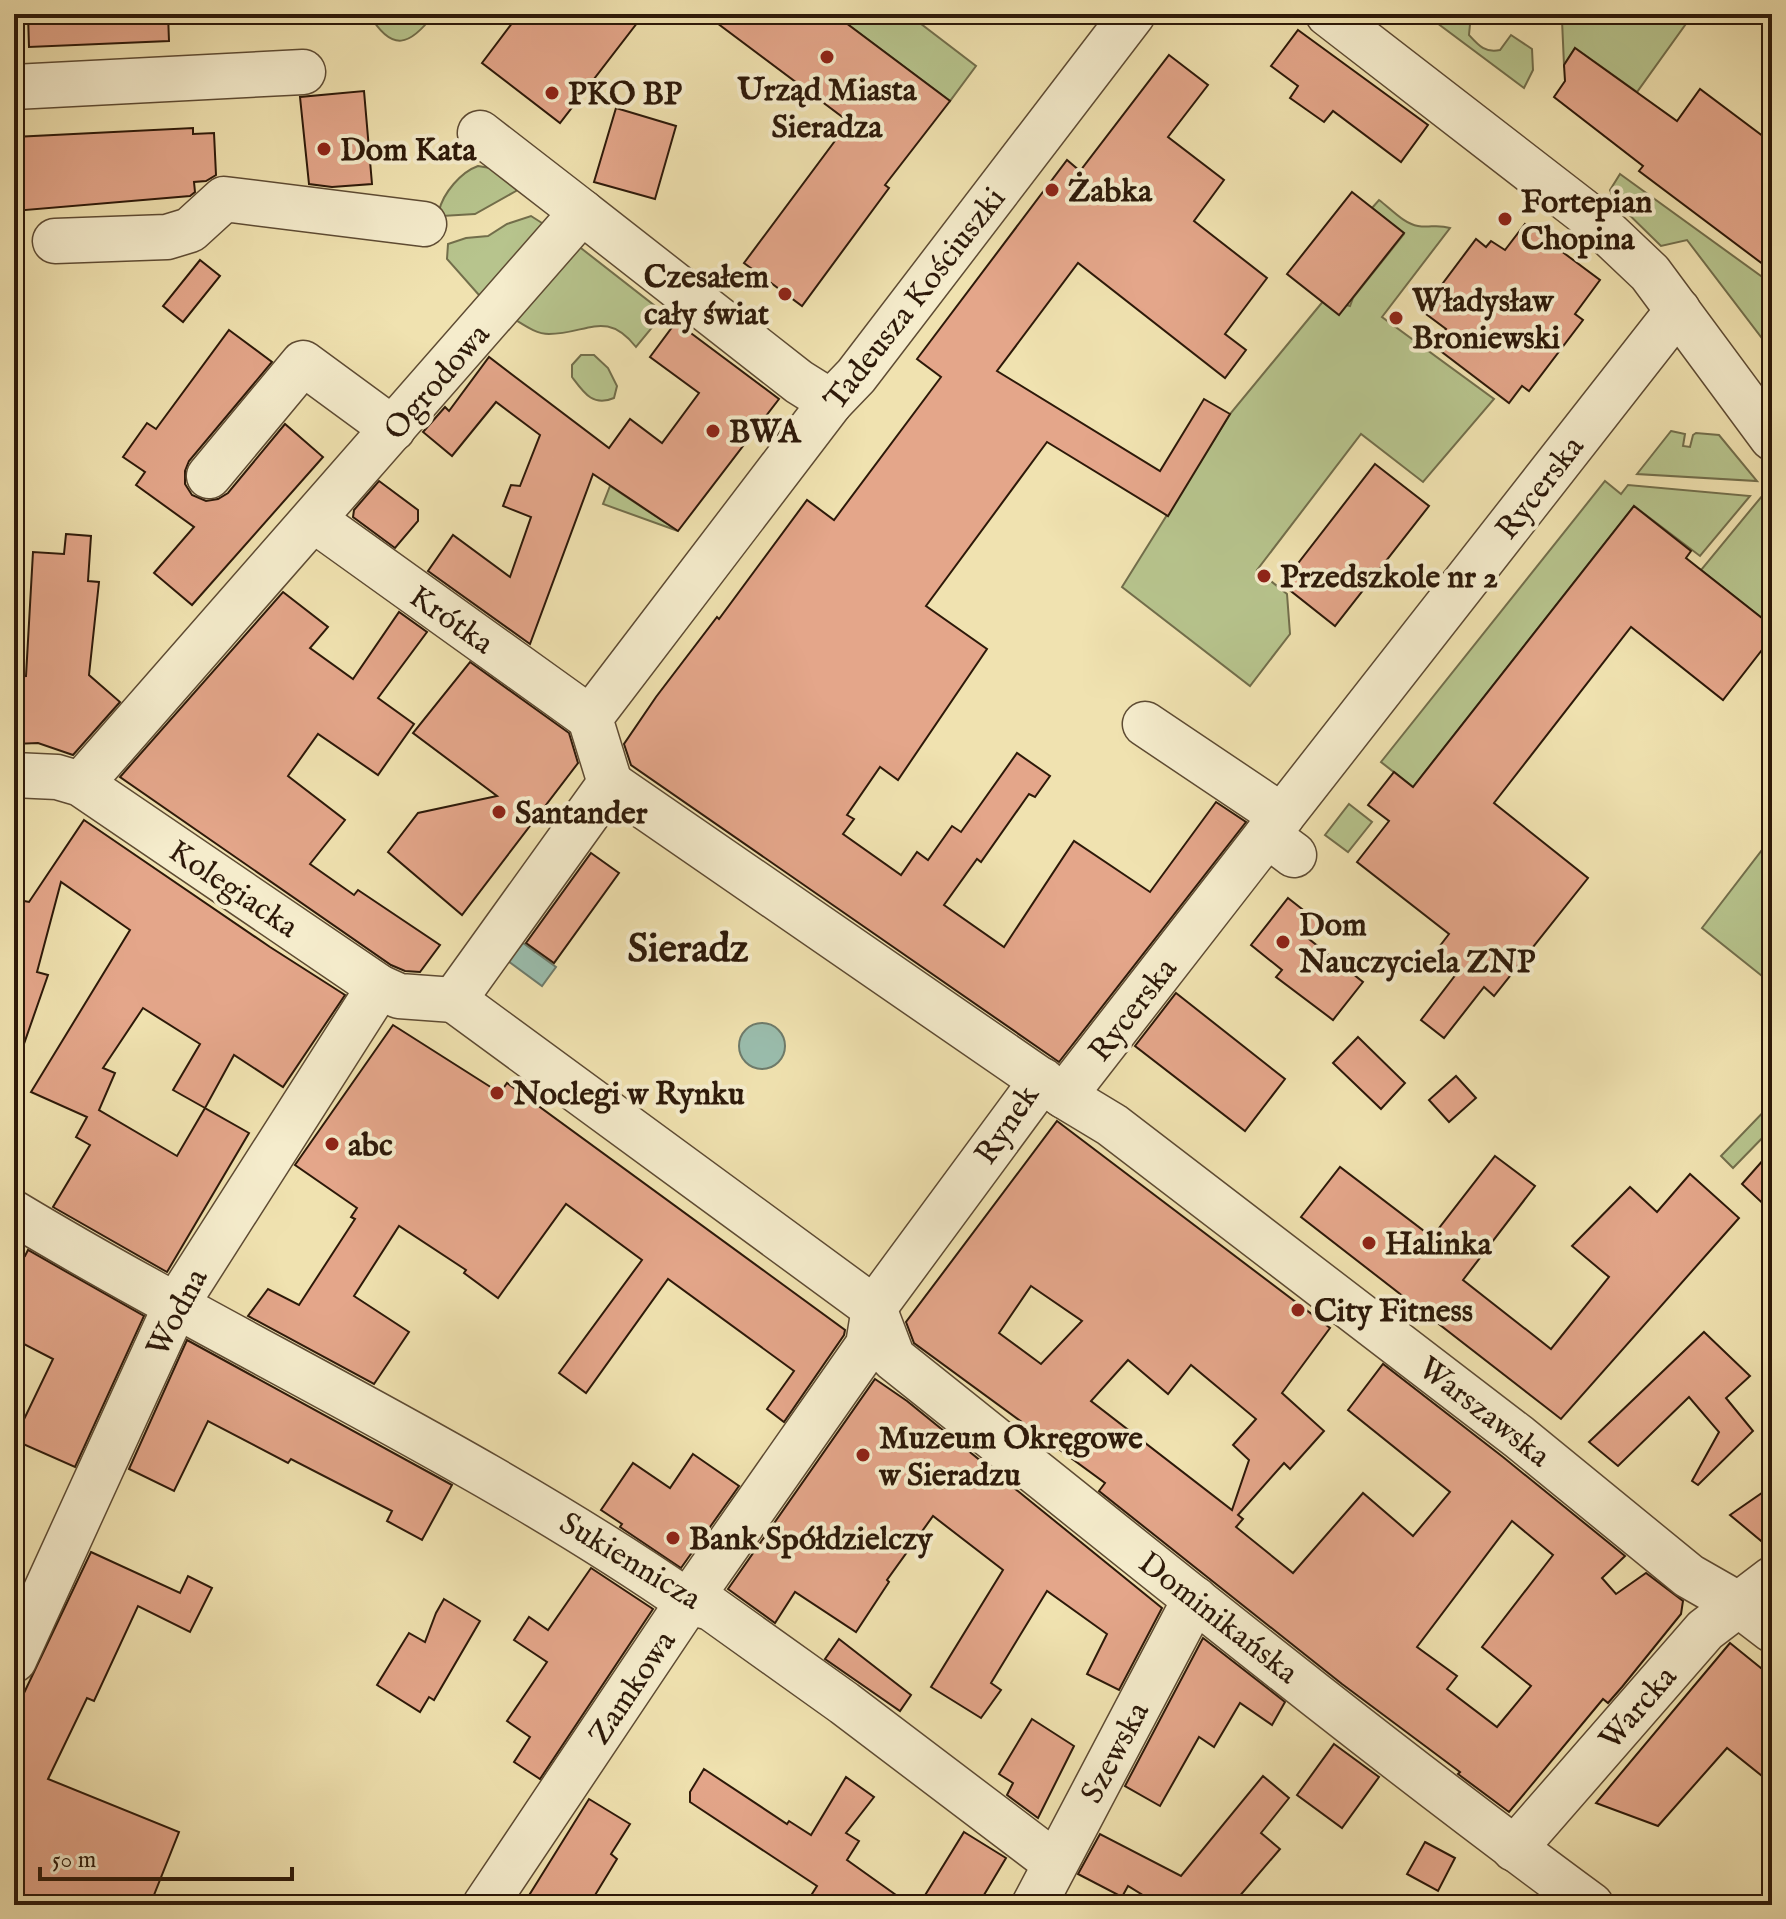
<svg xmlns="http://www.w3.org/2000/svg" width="1786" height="1919" viewBox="0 0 1786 1919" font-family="'IM FELL English',serif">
<rect width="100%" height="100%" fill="#f0e2b0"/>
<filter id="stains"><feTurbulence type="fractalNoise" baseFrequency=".0025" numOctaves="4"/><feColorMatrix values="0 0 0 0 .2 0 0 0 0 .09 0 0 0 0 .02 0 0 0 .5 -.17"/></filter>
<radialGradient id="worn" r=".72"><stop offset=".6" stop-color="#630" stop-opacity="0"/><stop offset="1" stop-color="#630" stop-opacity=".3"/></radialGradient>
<!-- green -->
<g fill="#b7c48d" stroke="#726e4b" stroke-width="2">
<path d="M369,14H434C410,46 392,53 369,14Z"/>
<polygon points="834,14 908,14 976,66 950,101"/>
<path d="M1425,14H1471L1469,35C1479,46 1485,53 1500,50L1511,35L1532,49L1533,70L1524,88Z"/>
<polygon points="1579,14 1693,14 1637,92 1575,48 1564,65 1562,20 1574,18"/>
<path d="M478,166L496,169L516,181V191L475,214L442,216L439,211C443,193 461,172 478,166Z"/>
<polygon points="1620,174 1772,284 1772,366 1764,341 1687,240 1661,246 1614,200 1610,190"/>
<path d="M1379,200C1390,208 1404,224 1418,226C1430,228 1437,224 1450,228L1382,317L1494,399L1423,482L1361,434L1257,570L1287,594L1290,634L1250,686L1122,587L1230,414L1325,299L1350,306L1353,298L1404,234L1372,208Z"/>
<polygon points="531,216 542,223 544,233 480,303 479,295 447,259 448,244 466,238 488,236 507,224"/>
<path d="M577,245L664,313L636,347C606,309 587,334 549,334C536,334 524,325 514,319Z"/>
<path d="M581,355H594L608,368L617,386L614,398C593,407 584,393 572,377V365Z"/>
<polygon points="1671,431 1685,434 1683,446 1690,447 1693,435 1696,433 1719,435 1757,481 1637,474"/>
<polygon points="1605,481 1621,494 1628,485 1750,496 1700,556 1634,506 1413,787 1381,762"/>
<polygon points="610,486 678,531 603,504"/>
<polygon points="1762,496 1772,503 1772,626 1701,570"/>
<polygon points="1349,804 1372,822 1348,852 1325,835"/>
<polygon points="1772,837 1772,984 1702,928"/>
<polygon points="1772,1103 1772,1128 1733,1168 1721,1156"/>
</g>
<!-- water -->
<g fill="#9abdad" stroke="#6e7b6b" stroke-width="2">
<polygon points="523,943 556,967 542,986 508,961"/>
<circle cx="762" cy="1046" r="23"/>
</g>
<!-- building -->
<g fill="#e4a68a" stroke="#2d1909" stroke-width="2" fill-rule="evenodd">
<polygon points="28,14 168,14 169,41 29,47"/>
<polygon points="519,14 644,14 560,123 482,63"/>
<polygon points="705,14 834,14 950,101 885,185 889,188 802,306 744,263 849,122"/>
<polygon points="1298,30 1428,125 1401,162 1333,111 1324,122 1290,98 1298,86 1271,66"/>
<polygon points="1575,48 1677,121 1700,89 1772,143 1772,271 1639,171 1643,166 1554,97 1565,81 1564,65"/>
<polygon points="1169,55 1208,85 1168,137 1224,180 1194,221 1267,278 1225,334 1246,350 1225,378 1078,263 997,371 1160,471 1204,399 1230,414 1168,516 1047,442 926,606 987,649 898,780 880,767 847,815 854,819 843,834 901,875 917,852 928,860 952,826 961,832 1017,753 1050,776 1035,797 1029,794 981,862 977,859 944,905 1004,947 1074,841 1150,892 1216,802 1246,822 1059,1062 631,765 624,744 656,697 717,617 719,619 807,500 834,520 941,377 917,359 1067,160 1080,171"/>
<polygon points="364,91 372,184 332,187 309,184 300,97"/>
<polygon points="616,108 676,126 655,199 594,182"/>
<polygon points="193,128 193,134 214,133 216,175 206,181 194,182 195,192 190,196 14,211 14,137"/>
<polygon points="1352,192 1404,233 1339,315 1287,274"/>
<polygon points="1525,224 1600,280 1575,314 1583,320 1529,391 1522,386 1509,403 1434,346 1446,329 1422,311 1476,239 1486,247 1491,241 1505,250"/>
<polygon points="200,260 220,276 183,322 163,306"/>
<polygon points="676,322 779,399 678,531 593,474 530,644 428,571 453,535 510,577 531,517 503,506 511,485 520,486 540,435 496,402 452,456 423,432 445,407 449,411 489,357 609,448 630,419 662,443 699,393 650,357"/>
<polygon points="229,330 272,362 189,461 185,471 185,484 192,495 206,501 218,499 228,493 285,424 323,457 192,605 154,573 194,527 136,485 145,472 123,457 147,423 156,429"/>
<polygon points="1375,464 1429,506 1335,626 1282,584"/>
<polygon points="379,481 418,510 418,521 395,548 353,517 354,510"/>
<polygon points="1634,506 1691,551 1686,558 1772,626 1772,637 1723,700 1631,627 1494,803 1588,878 1494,996 1484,987 1444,1038 1421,1020 1460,969 1436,951 1449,934 1357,862 1389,821 1368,805 1394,772 1413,787"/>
<polygon points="66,534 91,536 88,581 99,582 89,675 120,702 73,755 38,743 14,744 14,677 26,676 33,552 64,554"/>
<polygon points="283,592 328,627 310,648 353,679 399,612 427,632 378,698 414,724 378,775 318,734 288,776 345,820 310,864 354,895 358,890 440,945 420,972 405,971 391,965 120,777"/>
<polygon points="470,662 569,733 578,763 462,915 388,852 418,813 497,796 413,733"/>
<path d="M84,820L270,947L345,995L283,1087L234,1055L205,1108L249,1133L167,1272L53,1207L90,1145L76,1137L87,1117L31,1092L130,930L61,882L37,972L48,975L18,1061L14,1060V942L24,901L29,902ZM143,1008L200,1044L173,1090L205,1108L177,1156L99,1110L115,1073L103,1068Z"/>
<polygon points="591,853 619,873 554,963 526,943"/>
<polygon points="1288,898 1321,924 1309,939 1363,982 1333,1020 1276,977 1282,970 1251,945"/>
<polygon points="1176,993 1285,1079 1245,1131 1135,1046"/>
<polygon points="393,1025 500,1093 507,1083 845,1330 844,1335 784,1422 767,1409 794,1371 668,1279 586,1393 559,1373 642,1260 566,1204 498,1298 464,1273 466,1270 399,1226 354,1296 409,1332 374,1384 248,1316 268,1289 299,1305 355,1219 351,1217 357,1208 295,1165"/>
<polygon points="1358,1037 1405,1083 1381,1109 1333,1063"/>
<polygon points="1456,1076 1476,1098 1449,1122 1429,1100"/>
<path d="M1057,1121L1330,1328L1282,1393L1324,1431L1290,1469L1284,1463L1238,1515L1243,1519L1236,1527L1293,1573L1363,1493L1413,1536L1450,1492L1348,1410L1383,1364L1503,1457L1625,1556L1602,1578L1616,1594L1646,1573L1683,1601L1681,1614L1622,1687L1608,1703L1603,1699L1509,1812L1458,1774L1460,1772L1342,1684L1099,1491L1105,1483L914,1343L906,1322ZM1031,1286L1082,1321L1041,1364L999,1333ZM1128,1360L1168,1394L1191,1365L1256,1419L1233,1445L1249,1460L1232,1510L1091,1401ZM1512,1521L1553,1555L1482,1647L1531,1686L1497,1727L1447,1689L1457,1676L1417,1647Z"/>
<polygon points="1772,1150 1772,1212 1742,1184"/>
<polygon points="1495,1156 1535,1186 1463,1280 1551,1349 1609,1277 1572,1246 1630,1187 1657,1212 1690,1174 1739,1218 1561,1419 1301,1217 1340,1167 1432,1237"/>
<polygon points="14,1250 25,1256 28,1250 144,1316 75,1467 14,1440 53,1359 14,1339"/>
<polygon points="1704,1332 1750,1376 1726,1398 1753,1431 1698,1485 1692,1481 1719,1432 1689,1397 1618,1466 1589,1442"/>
<polygon points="187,1340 452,1485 422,1540 387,1521 392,1511 291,1459 288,1463 208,1421 174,1491 129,1469"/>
<polygon points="875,1379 907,1401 1162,1608 1119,1690 1087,1674 1107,1634 1047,1591 991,1683 1001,1690 981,1718 931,1687 1003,1570 933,1516 887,1580 889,1582 856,1632 795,1592 775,1623 728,1589"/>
<polygon points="693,1454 739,1486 681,1568 620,1527 622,1524 601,1510 633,1463 670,1488"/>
<polygon points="1772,1486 1772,1550 1730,1515"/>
<polygon points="91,1552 180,1593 188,1576 212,1588 190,1632 138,1606 94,1701 87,1698 48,1779 179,1832 150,1905 37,1905 14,1894 14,1714"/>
<polygon points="591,1568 653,1609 540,1779 514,1762 530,1737 507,1721 547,1662 514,1640 529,1617 548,1630"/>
<polygon points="444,1599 480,1621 434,1700 429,1697 420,1712 377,1685 409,1633 425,1642 436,1613"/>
<polygon points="1203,1638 1285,1702 1272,1725 1240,1703 1214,1747 1199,1737 1160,1806 1125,1786"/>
<polygon points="839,1639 911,1695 900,1711 825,1659"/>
<polygon points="1730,1643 1772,1677 1772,1784 1727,1748 1658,1826 1596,1803"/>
<polygon points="1032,1719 1074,1746 1038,1818 1007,1795 1013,1783 999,1774"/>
<polygon points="1334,1744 1379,1777 1342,1828 1297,1795"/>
<polygon points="704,1769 787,1824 789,1821 811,1835 846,1777 874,1797 846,1833 859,1841 847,1860 910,1905 805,1905 817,1886 690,1802 690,1792"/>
<polygon points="1263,1776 1289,1798 1261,1833 1280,1849 1232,1905 1159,1905 1128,1886 1122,1897 1078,1874 1100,1834 1181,1876"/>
<polygon points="589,1799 630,1824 611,1854 617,1859 589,1905 523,1905"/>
<polygon points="964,1832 1006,1858 978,1905 919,1905"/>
<polygon points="1425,1842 1455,1858 1438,1891 1407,1874"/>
</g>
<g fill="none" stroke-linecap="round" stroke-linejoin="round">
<!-- minor casing -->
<g stroke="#5e4b33" stroke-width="47">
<g id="minor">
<polyline points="1328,14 1593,219 1650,273 1772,438"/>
<polyline points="14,87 303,72"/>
<polyline points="480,133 582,212"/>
<polyline points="55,241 167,237 190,230 224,199 424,224"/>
<polyline points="209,476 303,363 393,429"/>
<polyline points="314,520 590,718"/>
<polyline points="1145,724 1282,816"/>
<polyline points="14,775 57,777 81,784 379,987 399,996 454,1000"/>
<polyline points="610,783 590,718 831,402 856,376 1133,14"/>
<polyline points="81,784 582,212 799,382 831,402"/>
<polyline points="1267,835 1678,310"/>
<polyline points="454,1000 610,783 1064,1096 1112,1125 1519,1437 1689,1576 1738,1604 1772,1630"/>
<polyline points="454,1000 874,1308"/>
<polyline points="1064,1096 1267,835 1294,855"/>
<path d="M14,1213C237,1347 474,1454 688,1602L711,1608L844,1703L1055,1863"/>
<path d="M874,1308L893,1358C1124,1542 1353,1730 1591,1905"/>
<polyline points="14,1660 176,1305 379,987"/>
<polyline points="1514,1849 1705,1630 1772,1579"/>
<polyline points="485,1905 688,1602 868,1345 874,1308 1042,1080"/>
<polyline points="1034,1905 1195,1599"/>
</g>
</g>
<!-- minor -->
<use href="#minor" stroke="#f5eccc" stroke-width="44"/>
</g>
<!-- markers -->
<g fill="#8f2418" stroke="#f5eccc" stroke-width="3">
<circle cx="827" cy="57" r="8"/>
<circle cx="552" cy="93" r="8"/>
<circle cx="324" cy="149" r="8"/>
<circle cx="1052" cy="190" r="8"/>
<circle cx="1505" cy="219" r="8"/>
<circle cx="785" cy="294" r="8"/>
<circle cx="1396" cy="318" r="8"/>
<circle cx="713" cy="431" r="8"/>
<circle cx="1264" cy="576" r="8"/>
<circle cx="499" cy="812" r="8"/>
<circle cx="1283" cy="942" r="8"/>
<circle cx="497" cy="1093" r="8"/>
<circle cx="332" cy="1144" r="8"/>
<circle cx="1369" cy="1243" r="8"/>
<circle cx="1298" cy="1310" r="8"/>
<circle cx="863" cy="1455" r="8"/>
<circle cx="673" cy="1538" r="8"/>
</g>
<g text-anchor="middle" stroke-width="8" stroke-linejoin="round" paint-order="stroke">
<!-- poi labels -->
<g font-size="32" font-weight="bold" fill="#2d1909" stroke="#f5eccc" text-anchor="start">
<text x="827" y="100" text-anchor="middle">Urząd Miasta<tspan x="827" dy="37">Sieradza</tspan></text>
<text x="568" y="104">PKO BP</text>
<text x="340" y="160">Dom Kata</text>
<text x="1068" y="201">Żabka</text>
<text x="1521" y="212">Fortepian<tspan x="1521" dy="37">Chopina</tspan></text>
<text x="769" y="287" text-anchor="end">Czesałem<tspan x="769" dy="37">cały świat</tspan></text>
<text x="1412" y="311">Władysław<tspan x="1412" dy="37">Broniewski</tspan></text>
<text x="729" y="442">BWA</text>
<text x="1280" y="587">Przedszkole nr 2</text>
<text x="515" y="823">Santander</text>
<text x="1299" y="935">Dom<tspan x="1299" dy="37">Nauczyciela ZNP</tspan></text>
<text x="513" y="1104">Noclegi w Rynku</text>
<text x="348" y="1155">abc</text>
<text x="1385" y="1254">Halinka</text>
<text x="1314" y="1321">City Fitness</text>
<text x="879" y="1448">Muzeum Okręgowe<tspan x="879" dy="37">w Sieradzu</tspan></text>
<text x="689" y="1549">Bank Spółdzielczy</text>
</g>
<!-- street labels -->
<g font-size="32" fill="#2d1909" stroke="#f5eccc">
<text transform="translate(914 298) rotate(-52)" y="11">Tadeusza Kościuszki</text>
<text transform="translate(436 381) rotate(-49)" y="11">Ogrodowa</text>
<text transform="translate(1539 487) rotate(-52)" y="11">Rycerska</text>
<text transform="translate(452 619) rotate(35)" y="11">Krótka</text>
<text transform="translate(234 888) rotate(34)" y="11">Kolegiacka</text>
<text transform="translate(1132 1009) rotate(-52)" y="11">Rycerska</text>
<text transform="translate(1006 1124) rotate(-56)" y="11">Rynek</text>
<text transform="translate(176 1312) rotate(-62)" y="11">Wodna</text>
<text transform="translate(1485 1411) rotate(38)" y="11">Warszawska</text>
<text transform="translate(631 1560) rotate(31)" y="11">Sukiennicza</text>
<text transform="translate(1219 1617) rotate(38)" y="11">Dominikańska</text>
<text transform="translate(631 1687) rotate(-56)" y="11">Zamkowa</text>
<text transform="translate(1637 1707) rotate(-49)" y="11">Warcka</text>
<text transform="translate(1114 1752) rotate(-62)" y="11">Szewska</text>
</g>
<!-- district labels -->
<g font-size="40" font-weight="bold" fill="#2d1909" stroke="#f5eccc">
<text x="688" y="961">Sieradz</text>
</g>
</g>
<!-- margin -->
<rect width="1786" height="1919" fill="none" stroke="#f0e2b0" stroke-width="48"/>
<rect x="16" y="16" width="1754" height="1887" fill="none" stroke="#2d1909" stroke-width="4"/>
<rect x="24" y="24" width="1738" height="1871" fill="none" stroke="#2d1909" stroke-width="2"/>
<!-- scale -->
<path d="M40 1867v12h252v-12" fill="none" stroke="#2d1909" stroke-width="4"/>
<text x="52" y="1867" font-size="24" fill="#2d1909" stroke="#f5eccc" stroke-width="6" paint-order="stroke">50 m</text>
<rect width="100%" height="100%" filter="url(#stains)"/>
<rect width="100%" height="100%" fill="url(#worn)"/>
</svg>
